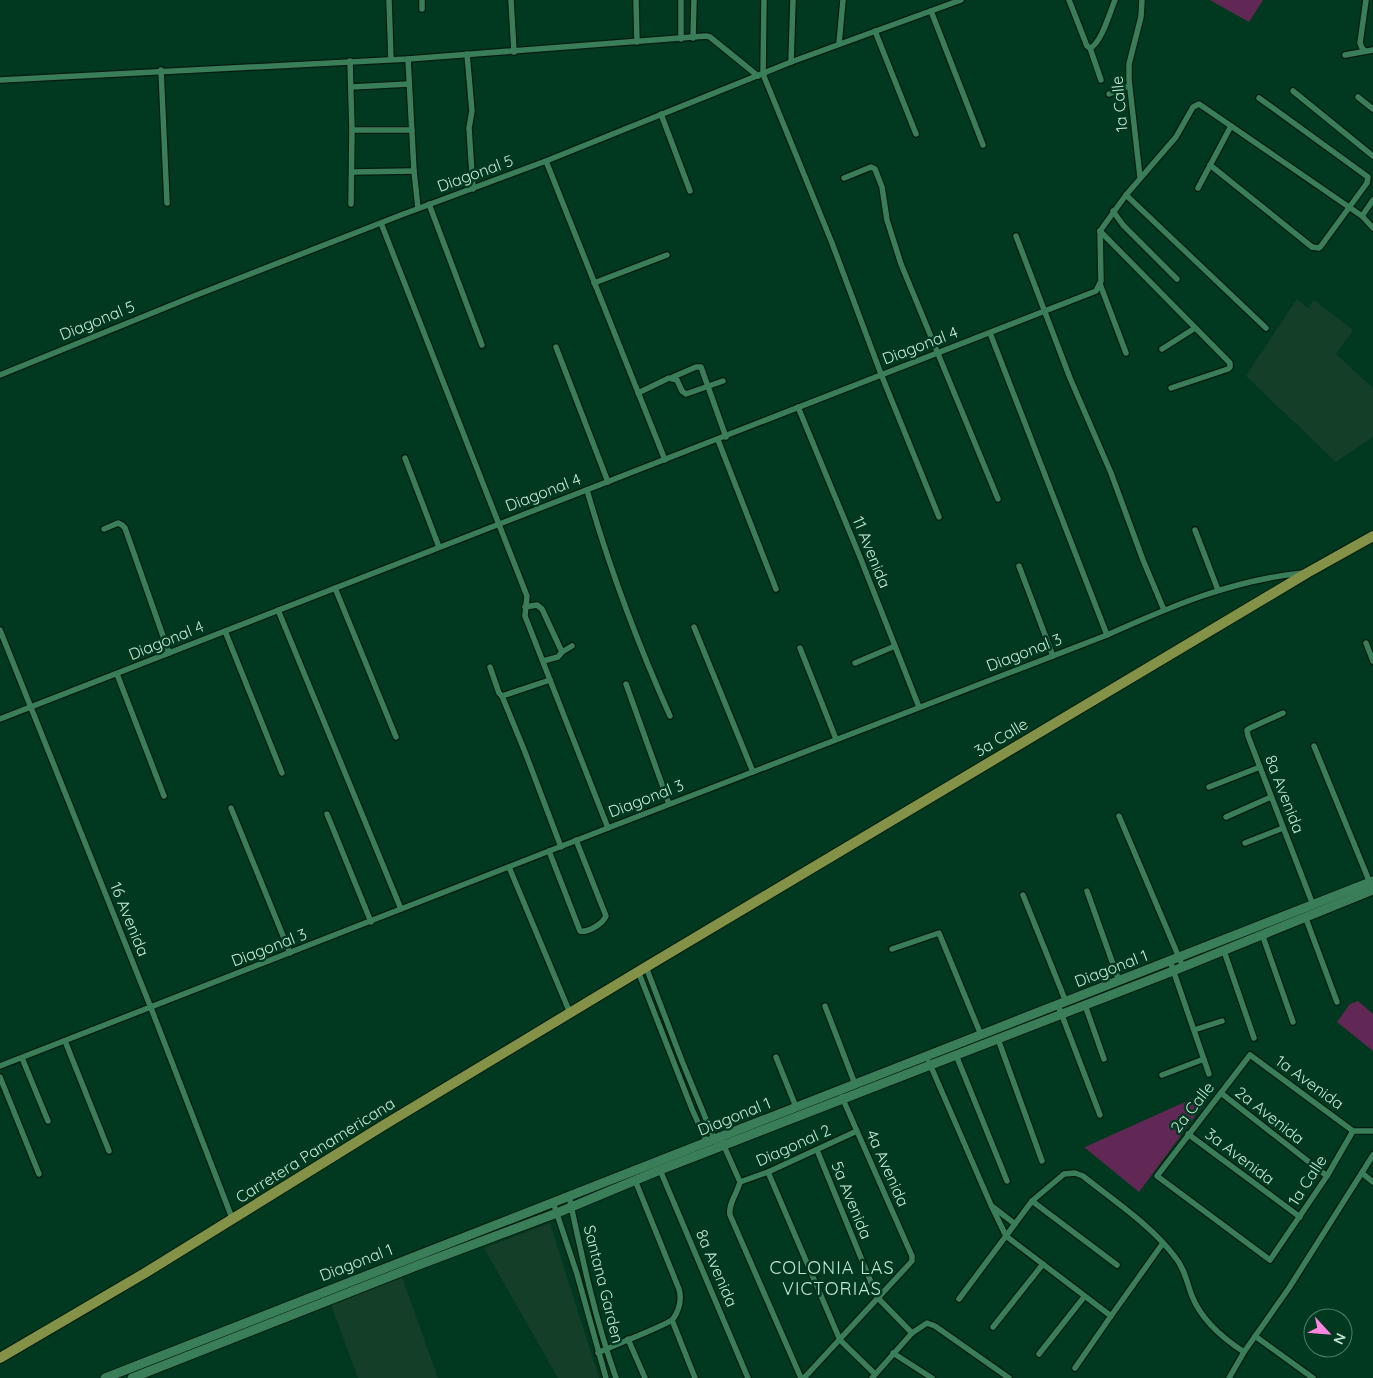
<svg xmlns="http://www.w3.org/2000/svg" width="1373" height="1378" viewBox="0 0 1373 1378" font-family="Quicksand,sans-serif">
<rect width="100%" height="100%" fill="#00391f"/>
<!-- built -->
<g fill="#143e28">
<polygon points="1297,299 1308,308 1314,300 1353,330 1336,354 1373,388 1373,437 1336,462 1246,376"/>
<polygon points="550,1223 599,1378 558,1378 484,1248"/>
<polygon points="402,1277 438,1378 358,1378 331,1304"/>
</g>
<!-- green -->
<g fill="#622855">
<polygon points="1210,0 1263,0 1249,22"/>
<polygon points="1358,1001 1373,1014 1373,1051 1337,1022 1350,1004"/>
<polygon points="1216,1088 1139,1192 1084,1147 1085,1147"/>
</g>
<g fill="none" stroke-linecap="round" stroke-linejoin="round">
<!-- minor casing -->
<g stroke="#061c10" stroke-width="8">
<g id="minor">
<polyline points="389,0 391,59"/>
<polyline points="422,0 422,9"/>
<polyline points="511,0 514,52"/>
<polyline points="636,0 637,42"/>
<polyline points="764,0 763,74 832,243 881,374 939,517"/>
<path d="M1069,0L1087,46L1090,48C1101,44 1110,12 1115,0"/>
<polyline points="931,11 983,145"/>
<polyline points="875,31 916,134"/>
<polyline points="693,38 694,0"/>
<polyline points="681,39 681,0"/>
<polyline points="839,44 843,0"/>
<polyline points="1090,48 1101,80"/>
<polyline points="1365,51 1362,48 1360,43 1366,0"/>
<polyline points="467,54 472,111 469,128 473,189"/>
<polyline points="1345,55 1373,50"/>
<polyline points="408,59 414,171 418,208"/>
<polyline points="350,61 352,130 351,204"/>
<polyline points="791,62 793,0"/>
<polyline points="161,70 167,203"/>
<polyline points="0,80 408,59 706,36 710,37 758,76"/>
<polyline points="351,87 409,84"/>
<polyline points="1293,91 1373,156"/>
<polyline points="1109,94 1129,86"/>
<polyline points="1358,97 1373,109"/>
<polyline points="661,114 690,191"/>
<polyline points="352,130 412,130"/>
<polyline points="546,161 665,460"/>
<polyline points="1210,165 1312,247 1319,248 1321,246 1367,183 1368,177 1259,98"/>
<polyline points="352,172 414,171"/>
<polyline points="1140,177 1129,80 1129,64 1141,17 1142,0"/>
<polyline points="844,178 871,167 875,169 882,187 887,220 901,264 998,499"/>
<polyline points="1198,188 1231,126"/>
<polyline points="1126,195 1266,328"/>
<polyline points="429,204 482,345"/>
<polyline points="1113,211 1123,225 1177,279"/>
<polyline points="1362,216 1373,200"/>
<polyline points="381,223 525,591 527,596 525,616 608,828"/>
<polyline points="1100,231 1126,195 1176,137 1193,107 1199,104 1362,216 1373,228"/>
<polyline points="1100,231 1230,363 1230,367 1228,369 1171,388"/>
<polyline points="1016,236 1070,378 1111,473 1143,560 1164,610"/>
<polyline points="594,283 667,255"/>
<polyline points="1100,284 1126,353"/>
<polyline points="990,333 1107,635"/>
<polyline points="556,347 608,482"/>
<polyline points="1162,349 1195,328"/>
<polyline points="0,375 194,296 401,215 546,161 791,62 961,0"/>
<polyline points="673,377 696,367 701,367 726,437"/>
<polyline points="638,393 669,378 677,380 682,391 686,394 723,381"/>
<polyline points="798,407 860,557 919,707"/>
<polyline points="718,440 776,589"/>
<polyline points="405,458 439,547"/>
<path d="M587,490C609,567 637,642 670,716"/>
<polyline points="104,529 118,523 122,525 125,528 169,653"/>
<polyline points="1195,530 1218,590"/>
<polyline points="1019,566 1053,656"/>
<polyline points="335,588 396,737"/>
<polyline points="525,607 537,605 542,609 562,652"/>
<polyline points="278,610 401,909"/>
<polyline points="694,627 753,772"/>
<polyline points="0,630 151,1008 232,1218"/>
<polyline points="225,631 282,773"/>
<polyline points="1366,643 1373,661"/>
<polyline points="800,648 836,739"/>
<polyline points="543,661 558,657 562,652 572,646"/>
<polyline points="855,663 895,646"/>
<polyline points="490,667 499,693 502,696 550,680"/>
<polyline points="117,674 164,796"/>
<polyline points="626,684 669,804"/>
<polyline points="502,696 525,752 561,847"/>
<polyline points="1283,713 1250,728 1247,730 1248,736 1313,905"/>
<polyline points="0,719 1096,291 1101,281 1100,231"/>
<polyline points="1314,746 1370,883"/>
<polyline points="1209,787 1260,767"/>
<polyline points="231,808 290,953"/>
<polyline points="327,814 371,922"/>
<polyline points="1119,816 1183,967"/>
<polyline points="1226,817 1271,797"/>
<polyline points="1245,843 1283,828"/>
<path d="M549,851L580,931C587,933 603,924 606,916L576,840"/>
<polyline points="509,867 570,1013"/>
<polyline points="1087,891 1119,981"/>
<polyline points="1023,895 1066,1002"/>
<polyline points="1305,916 1337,1002"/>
<polyline points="1262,934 1293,1022"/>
<polyline points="892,949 939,933 981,1035"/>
<polyline points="1224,951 1254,1038"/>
<polyline points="1170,961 1209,1074"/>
<polyline points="646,967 682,1061 715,1141"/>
<polyline points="638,971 692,1109 707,1143"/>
<polyline points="1058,1005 1100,1115"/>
<polyline points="1085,1005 1104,1059"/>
<polyline points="825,1006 855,1084"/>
<polyline points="1194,1030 1222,1021"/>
<polyline points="998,1039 1042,1161"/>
<polyline points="65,1041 109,1151"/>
<polyline points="956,1055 1007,1181"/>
<polyline points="776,1057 796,1107"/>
<polyline points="22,1058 48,1121"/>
<polyline points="929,1062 991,1205 1006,1236 1111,1316 1163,1243"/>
<path d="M0,1066L608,828L1107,635C1172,606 1232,580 1303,573"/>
<polyline points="1162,1075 1204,1059"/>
<polyline points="0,1077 39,1174"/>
<polyline points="1221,1093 1327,1176"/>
<polyline points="1353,1131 1250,1055 1157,1176 1270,1260 1327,1176 1353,1131 1373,1131"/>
<polyline points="1188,1134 1300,1217"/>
<polyline points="720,1137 740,1182"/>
<polyline points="817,1150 877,1297 912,1333"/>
<polyline points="660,1170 748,1378"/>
<polyline points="768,1172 840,1340 875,1374"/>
<polyline points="1362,1173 1373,1182"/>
<path d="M740,1182C737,1194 728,1204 730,1215L801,1378"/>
<polyline points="740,1182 768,1172 857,1131"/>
<path d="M569,1196C582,1257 595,1319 616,1378"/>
<polyline points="1032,1201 1117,1265"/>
<polyline points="553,1202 577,1274 606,1378"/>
<polyline points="993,1207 1015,1224"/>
<path d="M959,1299L1032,1201L1064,1174L1075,1173L1083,1176C1114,1201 1151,1225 1175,1257C1185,1269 1187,1283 1192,1296C1201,1319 1224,1339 1244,1352"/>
<polyline points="672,1320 695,1378"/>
<polyline points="993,1327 1043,1264"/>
<polyline points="1255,1336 1313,1378"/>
<polyline points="628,1339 645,1378"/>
<path d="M598,1353C611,1346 668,1325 673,1319C680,1309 682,1300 679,1289L635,1180"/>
<polyline points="893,1353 932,1378"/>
<polyline points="1039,1354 1084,1297"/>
<polyline points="1075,1368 1111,1316"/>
<polyline points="804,1378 912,1261 912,1256 842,1097"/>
<polyline points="872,1378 912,1333 927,1323 935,1326 1009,1378"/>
<polyline points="1229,1378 1244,1352 1289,1288 1373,1155"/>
</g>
</g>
<!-- secondary casing -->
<g stroke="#061c10" stroke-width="11">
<g id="secondary">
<polyline points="105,1378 1373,881"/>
<polyline points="132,1378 424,1263 557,1213 660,1170 1173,971 1373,890"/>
</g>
</g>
<!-- primary casing -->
<g stroke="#061c10" stroke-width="12">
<polyline id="primary" points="0,1358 145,1273 384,1125 646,967 1307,573 1373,536"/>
</g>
<!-- minor -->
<use href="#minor" stroke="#3a7e59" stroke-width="5.5"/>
<!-- secondary -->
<use href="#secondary" stroke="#3a7e59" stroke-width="9"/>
<!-- primary -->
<use href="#primary" stroke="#849248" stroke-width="10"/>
</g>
<g text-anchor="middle" stroke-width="5" stroke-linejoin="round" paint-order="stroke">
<!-- street labels -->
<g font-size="16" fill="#c5e7d1" stroke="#00391f">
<text transform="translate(1119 104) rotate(-95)" y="6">1a Calle</text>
<text transform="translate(475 173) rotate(-20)" y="6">Diagonal 5</text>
<text transform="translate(97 320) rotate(-22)" y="6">Diagonal 5</text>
<text transform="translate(920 345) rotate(-21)" y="6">Diagonal 4</text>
<text transform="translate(543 492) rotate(-21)" y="6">Diagonal 4</text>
<text transform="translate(872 552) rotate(68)" y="6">11 Avenida</text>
<text transform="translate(166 640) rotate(-22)" y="6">Diagonal 4</text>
<text transform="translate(1024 652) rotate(-21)" y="6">Diagonal 3</text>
<text transform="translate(1001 737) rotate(-31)" y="6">3a Calle</text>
<text transform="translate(1285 794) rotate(69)" y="6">8a Avenida</text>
<text transform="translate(646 798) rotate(-21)" y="6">Diagonal 3</text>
<text transform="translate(130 919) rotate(68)" y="6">16 Avenida</text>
<text transform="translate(269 947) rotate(-21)" y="6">Diagonal 3</text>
<text transform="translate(1111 968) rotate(-21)" y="6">Diagonal 1</text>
<text transform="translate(1310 1082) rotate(36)" y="6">1a Avenida</text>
<text transform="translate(1192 1107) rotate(-52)" y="6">2a Calle</text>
<text transform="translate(1270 1115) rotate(38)" y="6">2a Avenida</text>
<text transform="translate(734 1116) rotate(-22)" y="6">Diagonal 1</text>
<text transform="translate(793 1145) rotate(-24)" y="6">Diagonal 2</text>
<text transform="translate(315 1150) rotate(-32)" y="6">Carretera Panamericana</text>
<text transform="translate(1240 1156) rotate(37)" y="6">3a Avenida</text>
<text transform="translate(888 1168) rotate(66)" y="6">4a Avenida</text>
<text transform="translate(1307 1180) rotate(-57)" y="6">1a Calle</text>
<text transform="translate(852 1200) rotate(68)" y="6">5a Avenida</text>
<text transform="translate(356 1262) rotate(-21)" y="6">Diagonal 1</text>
<text transform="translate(717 1268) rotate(67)" y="6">8a Avenida</text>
<text transform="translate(604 1284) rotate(76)" y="6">Santana Garden</text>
</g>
<!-- neighbourhood labels -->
<g font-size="18" letter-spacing="1" fill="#c5e7d1" stroke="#00391f">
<text x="832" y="1274">COLONIA LAS<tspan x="832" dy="21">VICTORIAS</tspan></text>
</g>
</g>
<!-- north arrow -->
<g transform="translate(1328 1333) rotate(116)"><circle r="24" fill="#00391f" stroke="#4f7f66"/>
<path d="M0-4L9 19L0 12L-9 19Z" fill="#fe86e1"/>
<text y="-8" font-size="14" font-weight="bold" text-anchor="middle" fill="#c5e7d1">N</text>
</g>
</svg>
